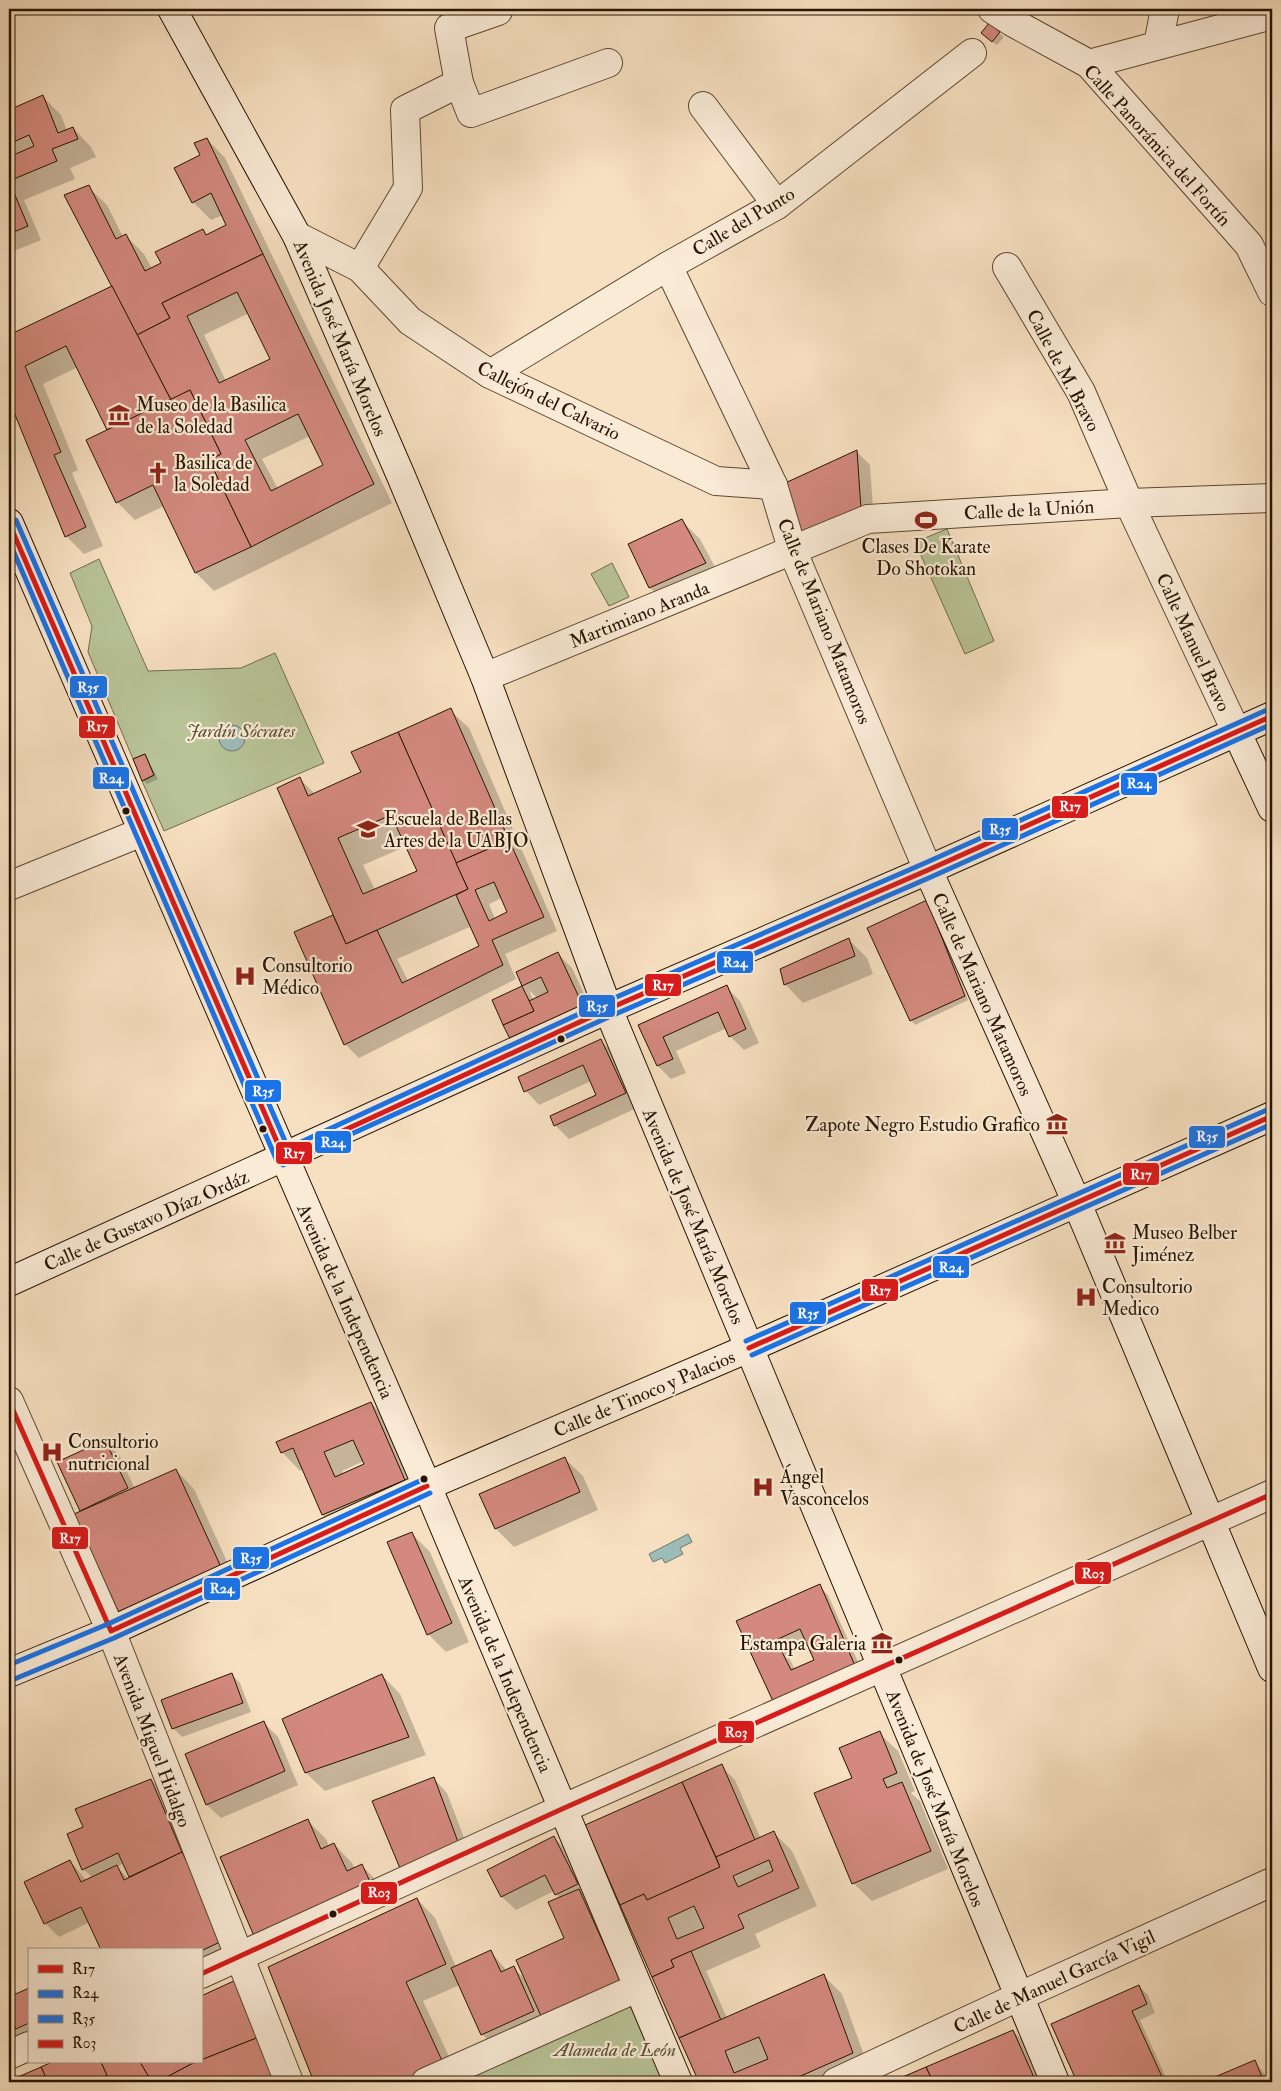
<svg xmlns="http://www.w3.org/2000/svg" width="1281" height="2091" viewBox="0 0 1281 2091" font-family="'IM FELL Double Pica',serif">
<rect width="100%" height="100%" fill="#f7e0c1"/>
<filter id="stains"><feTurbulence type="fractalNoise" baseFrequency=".004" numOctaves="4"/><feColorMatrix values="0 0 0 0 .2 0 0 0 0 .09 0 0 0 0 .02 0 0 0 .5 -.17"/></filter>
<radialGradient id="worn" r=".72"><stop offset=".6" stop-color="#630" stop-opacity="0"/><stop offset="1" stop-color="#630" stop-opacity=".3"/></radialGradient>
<!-- green -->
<g fill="#b8c397" stroke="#706c4c">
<polygon points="947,529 994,641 965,654 915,542"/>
<polygon points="99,559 148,671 241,668 275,653 324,763 164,831 142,781 154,775 145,754 133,759 88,652 92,626 70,573"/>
<polygon points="612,563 629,597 609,606 591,574"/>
<polygon points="635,2003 669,2082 448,2082"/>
</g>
<!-- water -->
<g fill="#9ebcb7" stroke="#6e796e">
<circle cx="232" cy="738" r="13"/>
<polygon points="688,1534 692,1542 680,1548 683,1554 665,1563 662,1558 653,1562 649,1554"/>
</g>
<!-- shadow -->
<g fill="#0003" fill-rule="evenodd">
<polygon points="989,25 1004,37 997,45 986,37"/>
<polygon points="43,97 61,115 67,131 73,128 91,147 96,157 70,168 75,179 24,200 41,240 9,253 9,111"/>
<path d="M207,139L225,158L392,503L214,591L196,573L164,506L135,520L117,502L109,431L78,367L43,384L78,470L72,473L103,546L84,554L66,536L9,397V336L113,287L88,187L107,205L123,237L126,236L144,254L152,269L163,264L203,230L208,236L228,226L223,215L211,220L193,202ZM249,313L271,359L226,381L204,335ZM310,436L325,465L278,489L262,459Z"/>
<polygon points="857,452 870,465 874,523 784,484"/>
<polygon points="682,521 700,539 723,582 668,606 650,588 629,545"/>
<path d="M450,710L469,728L557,931L505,954L516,979L359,1058L345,1044L333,916L337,920L300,779L315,794L362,773ZM407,846L418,871L375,890L363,865ZM502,898L509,913L495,919L489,904ZM472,926L481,946L408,981L397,959Z"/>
<polygon points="145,755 158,779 147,784 143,780"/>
<polygon points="931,906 968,1000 915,1025 911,1020"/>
<polygon points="849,940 867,958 873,974 803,1003 785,984"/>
<path d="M558,954L572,968L597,1022L494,1000L524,986L517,972ZM529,990L537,998L533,1000Z"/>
<polygon points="726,987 740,1001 759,1043 744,1050 730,1036 727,1028 676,1051 686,1073 671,1079 658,1066 640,1026"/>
<polygon points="601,1041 614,1054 639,1107 569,1139 555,1125 598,1096 591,1081 539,1105 526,1091"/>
<path d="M371,1403L389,1422L422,1499L342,1533L323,1515L304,1469L300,1471L282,1452ZM364,1461L365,1465L344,1474L342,1471Z"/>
<polygon points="105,1441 119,1455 135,1489 176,1470 194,1489 238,1586 81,1510"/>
<polygon points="564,1458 583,1476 598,1510 514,1547 496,1529"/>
<polygon points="411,1533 430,1552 469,1642 446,1652 428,1634"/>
<path d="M819,1586L828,1595L868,1684L779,1711L738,1621ZM806,1639L816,1660L795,1670L785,1649Z"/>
<polygon points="231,1674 240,1683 251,1712 182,1737 173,1728"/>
<polygon points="382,1675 400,1694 426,1755 325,1791 306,1773 284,1720"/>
<polygon points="264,1723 278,1737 298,1785 221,1818 207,1805"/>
<polygon points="879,1733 898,1751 915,1791 911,1793 920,1801 948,1869 872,1901 853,1883 853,1778"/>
<polygon points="721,1766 735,1780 761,1839 774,1833 792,1851 817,1906 755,1934 761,1947 706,1971 727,2018 824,1976 842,1994 870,2072 846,2082 700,2082 586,1826"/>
<polygon points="434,1779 447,1793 474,1864 418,1891 405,1877"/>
<path d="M151,1780L160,1789L237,1954L201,1971V1950L90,1922L59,1937L45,1923L70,1861L87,1881L93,1878L83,1869L85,1827ZM124,1863L131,1877L129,1879L117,1867Z"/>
<polygon points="307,1820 326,1839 329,1846 334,1844 352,1863 355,1869 362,1866 380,1884 274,1953"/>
<polygon points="554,1838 568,1852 633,1994 496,2048 482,2034 460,1985 423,2001 461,2082 316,2082 270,1968 417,1899 435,1918 456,1967 491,1952 507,1971 513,1968 527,1981 566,1939 560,1899 554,1891 516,1910 502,1897 489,1870"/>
<polygon points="1272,1929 1272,1938 1269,1930"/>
<polygon points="1139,1986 1148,1995 1155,2013 1140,2020 1168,2082 1079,2082 1053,2024"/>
<polygon points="29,1990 29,2036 9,2057 9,1996"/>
<polygon points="1013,2031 1031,2049 1045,2082 895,2082"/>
<polygon points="56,2062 201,2062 281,2082 9,2082"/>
<polygon points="1254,2062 1272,2082 1206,2082"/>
</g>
<!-- building -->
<g fill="#d3897e" stroke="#271400" fill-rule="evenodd">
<polygon points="989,23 1000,32 992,42 981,33"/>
<polygon points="43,95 58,133 73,127 78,139 52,149 57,161 9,181 9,157 34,146 29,135 9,144 9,110"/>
<polygon points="207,138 263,254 162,303 170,318 137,335 64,195 89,185 116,239 126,234 145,271 161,263 155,252 203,229 206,235 226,225 211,193 192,203 174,168 200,155 194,143"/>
<polygon points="9,181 28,226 9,234"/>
<path d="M263,254L374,484L251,547L209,460L221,454L190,390L171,400L137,335L170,318L162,303ZM237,292L270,359L219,383L187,316ZM298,414L323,465L271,491L245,440Z"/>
<polygon points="112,286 171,400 107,430 66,346 25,366 61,452 54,455 86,527 65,537 9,400 9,335"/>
<polygon points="190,390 221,454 209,460 251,547 195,573 153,485 116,503 86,440"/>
<polygon points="857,450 861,509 801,536 783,484"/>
<polygon points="682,519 706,563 649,588 628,544"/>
<polygon points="451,708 509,840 456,863 398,732"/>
<path d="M398,732L468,889L346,944L277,788L300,777L308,796L361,772L351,752ZM391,815L417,871L363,894L338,838Z"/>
<polygon points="145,754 154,775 142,781 133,759"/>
<path d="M509,840L544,917L492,940L503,965L344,1045L294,932L333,915L346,944L377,930L402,983L479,946L456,895L468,889L456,863ZM494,882L507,912L489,921L475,890Z"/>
<polygon points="927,900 965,996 910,1021 867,928"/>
<polygon points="849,938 855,956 784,985 780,969"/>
<polygon points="558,952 584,1008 511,1041 503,1025 534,1011 529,1001 548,992 541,977 522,986 516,972"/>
<polygon points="727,985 746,1029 729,1037 718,1012 663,1037 673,1059 657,1066 638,1025"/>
<polygon points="522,986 534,1011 503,1025 492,1000"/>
<polygon points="601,1039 626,1093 554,1126 550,1116 596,1095 583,1065 524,1092 518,1077"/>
<path d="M371,1402L405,1480L322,1515L293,1448L281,1453L276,1442ZM353,1440L364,1464L335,1477L324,1452Z"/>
<polygon points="105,1440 128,1488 80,1511 57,1462"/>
<polygon points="565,1457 580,1492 495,1529 479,1494"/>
<polygon points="176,1469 221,1567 119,1613 74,1514"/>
<polygon points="412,1532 452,1623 427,1635 387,1542"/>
<path d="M820,1584L859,1675L778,1712L736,1621ZM800,1629L814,1660L791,1670L776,1640Z"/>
<polygon points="232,1673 243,1703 172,1729 161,1700"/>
<polygon points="382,1674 409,1737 305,1773 282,1719"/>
<polygon points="264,1721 285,1771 206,1805 185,1754"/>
<polygon points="880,1731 897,1773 883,1779 887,1788 902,1782 931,1851 852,1884 814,1793 852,1778 839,1748"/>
<polygon points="722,1764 755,1840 716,1857 682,1782"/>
<polygon points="434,1777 461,1850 404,1878 372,1801"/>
<polygon points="151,1779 182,1852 129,1877 118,1853 82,1870 67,1834 83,1827 75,1809"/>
<polygon points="682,1782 720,1867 647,1900 644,1894 620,1905 585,1825"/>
<polygon points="308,1819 321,1849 334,1843 347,1871 362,1864 371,1884 254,1936 220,1857"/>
<path d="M774,1831L799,1888L738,1915L744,1928L671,1960L674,1967L652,1977L620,1905L644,1894L647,1900L720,1867L716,1857ZM769,1860L773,1871L738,1887L733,1876ZM694,1906L704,1928L677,1939L668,1918Z"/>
<polygon points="554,1836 578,1884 555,1895 545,1875 501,1897 487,1870"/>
<polygon points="182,1852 224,1940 201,1951 101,1950 81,1907 44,1924 24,1882 70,1860 81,1882 117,1865 124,1880"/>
<polygon points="579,1889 620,1980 541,2016 516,1960 564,1938 548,1902"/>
<polygon points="417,1898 446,1964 406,1982 444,2065 405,2082 314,2082 268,1967"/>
<polygon points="491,1950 501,1972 514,1966 534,2011 481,2035 451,1968"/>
<polygon points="691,1951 721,2020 679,2038 652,1977 674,1967 671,1960"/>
<path d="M824,1974L853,2053L787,2082H699L679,2038ZM759,2037L768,2059L734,2073L725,2051Z"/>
<polygon points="236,1980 259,2037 201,2060 201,1996"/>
<polygon points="1139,1985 1147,2004 1132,2011 1163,2079 1156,2082 1077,2082 1051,2024"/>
<polygon points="29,1988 29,2023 16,2029 9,2014 9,1997"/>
<polygon points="1013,2030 1036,2082 933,2082 926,2067"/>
<polygon points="259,2037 277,2082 157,2082 193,2063 201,2062 201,2060"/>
<polygon points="1255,2060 1264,2082 1203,2082"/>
<polygon points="52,2062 101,2062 110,2082 48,2082 41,2067"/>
<polygon points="101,2062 140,2062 152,2082 110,2082"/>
<polygon points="140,2062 192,2062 193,2063 157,2082 152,2082"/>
<polygon points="41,2067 48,2082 9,2082 9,2081"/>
<polygon points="926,2067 933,2082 891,2082"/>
</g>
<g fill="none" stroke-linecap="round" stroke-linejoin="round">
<!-- street casing -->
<g stroke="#5b4730" stroke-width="30">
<g id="street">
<polyline points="992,9 1012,22 1089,64 1249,245 1272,292"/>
<polyline points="498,11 449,28 459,83 471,113 608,63"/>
<polyline points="1158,45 1165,9"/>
<polyline points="1089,64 1272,15"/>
<polyline points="703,106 777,205"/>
<polyline points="297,236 360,268 410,321 490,374 716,481 773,485"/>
<polyline points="668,266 773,485 793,552 928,870"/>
<polyline points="1007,267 1081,392 1129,503 1236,731"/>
<polyline points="360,268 408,188 405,110 459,83"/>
<polyline points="490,374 668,266 777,205 972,53"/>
<polyline points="485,677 868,519 1129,503 1272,498"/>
<polyline points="9,886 142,832"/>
<polyline points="9,1401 111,1631 289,2082"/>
<polyline points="201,1974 562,1809 1272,1494"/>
<polyline points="9,2055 29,2046"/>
<polyline points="426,2082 637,1988"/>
<polyline points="836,2082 1018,1997 1272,1882"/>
</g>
</g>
<!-- secondary casing -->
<g stroke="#271400" stroke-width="30">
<g id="secondary">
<polyline points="172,9 297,236 401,476 485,677 608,1009 1055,2082"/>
<polyline points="9,523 427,1486 678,2082"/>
<polyline points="1236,731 1272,808"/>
<polyline points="928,870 1076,1201 1272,1668"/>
<polyline points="9,1282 608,1009 928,870 1272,716"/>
<polyline points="9,1673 111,1631 427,1486 749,1348 1272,1116"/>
</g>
</g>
<!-- street -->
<use href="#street" stroke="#faebd7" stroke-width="28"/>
<!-- secondary -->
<use href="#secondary" stroke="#faebd7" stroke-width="28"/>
<!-- bus-1 casing -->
<g stroke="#faebd7" stroke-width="9">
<g id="bus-1">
<polyline points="9,523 284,1158 608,1009 928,870 1272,716"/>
<polyline points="749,1348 1272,1116"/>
<polyline points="9,1401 111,1631 427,1486"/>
</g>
</g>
<!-- bus-2 casing -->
<g stroke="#faebd7" stroke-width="9">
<g id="bus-2">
<polyline points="9,541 277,1161 283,1165 611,1016 931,877 1272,724"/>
<polyline points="752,1355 1272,1124"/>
<polyline points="12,1680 114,1638 430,1493"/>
</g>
</g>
<!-- bus-3 casing -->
<g stroke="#faebd7" stroke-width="9">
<g id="bus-3">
<polyline points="16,520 288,1148 605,1002 925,863 1269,709"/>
<polyline points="746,1341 1269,1109"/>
<polyline points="9,1665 108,1624 424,1479"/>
</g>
</g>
<!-- bus-4 casing -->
<g stroke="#faebd7" stroke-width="9">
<polyline id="bus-4" points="201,1974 562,1809 1272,1494"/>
</g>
<!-- bus-1 -->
<use href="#bus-1" stroke="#d81b1b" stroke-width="5"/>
<!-- bus-2 -->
<use href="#bus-2" stroke="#1a73e8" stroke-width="5"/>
<!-- bus-3 -->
<use href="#bus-3" stroke="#1a73e8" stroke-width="5"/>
<!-- bus-4 -->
<use href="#bus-4" stroke="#d81b1b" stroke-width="5"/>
</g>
<!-- icons -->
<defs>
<g id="museum-bare" transform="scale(1.725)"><path d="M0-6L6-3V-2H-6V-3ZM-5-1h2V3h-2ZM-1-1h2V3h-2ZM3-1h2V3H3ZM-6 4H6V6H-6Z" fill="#8f2418" stroke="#faebd7" stroke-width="2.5" paint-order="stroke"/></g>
<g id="church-bare" transform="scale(1.725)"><path d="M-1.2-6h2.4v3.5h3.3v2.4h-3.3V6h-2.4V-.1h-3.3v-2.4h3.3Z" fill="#8f2418" stroke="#faebd7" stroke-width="2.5" paint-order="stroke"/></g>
<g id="stadium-bare" transform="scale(1.725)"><path d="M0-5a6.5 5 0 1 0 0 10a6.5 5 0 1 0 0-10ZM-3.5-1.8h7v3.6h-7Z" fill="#8f2418" stroke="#faebd7" stroke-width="2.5" paint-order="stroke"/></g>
<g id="university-bare" transform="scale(1.725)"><path d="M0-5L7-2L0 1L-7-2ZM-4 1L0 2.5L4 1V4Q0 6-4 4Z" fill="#8f2418" stroke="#faebd7" stroke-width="2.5" paint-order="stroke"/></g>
<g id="hospital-bare" transform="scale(1.725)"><path d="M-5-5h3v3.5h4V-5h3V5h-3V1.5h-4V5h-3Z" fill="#8f2418" stroke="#faebd7" stroke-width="2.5" paint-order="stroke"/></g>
</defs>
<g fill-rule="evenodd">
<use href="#museum-bare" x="119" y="415"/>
<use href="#church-bare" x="158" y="473"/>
<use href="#stadium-bare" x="926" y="520"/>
<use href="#university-bare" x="368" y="829"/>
<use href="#hospital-bare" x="245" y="976"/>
<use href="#museum-bare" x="1057" y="1124"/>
<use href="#museum-bare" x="1115" y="1243"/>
<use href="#hospital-bare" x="1086" y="1297"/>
<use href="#hospital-bare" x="52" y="1452"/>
<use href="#hospital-bare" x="763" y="1487"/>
<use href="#museum-bare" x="882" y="1643"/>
</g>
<!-- markers -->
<g fill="#271400" stroke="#faebd7" stroke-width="2">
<circle cx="126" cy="811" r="4.5"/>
<circle cx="561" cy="1039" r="4.5"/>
<circle cx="263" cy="1129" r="4.5"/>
<circle cx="424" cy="1479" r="4.5"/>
<circle cx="899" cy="1660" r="4.5"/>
<circle cx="333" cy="1914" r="4.5"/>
</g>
<g text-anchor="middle" stroke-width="4.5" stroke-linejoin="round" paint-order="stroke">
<!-- street labels -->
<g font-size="19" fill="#271400" stroke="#faebd7">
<text transform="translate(1158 145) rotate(48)" y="7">Calle Panorámica del Fortín</text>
<text transform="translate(743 221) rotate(-31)" y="7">Calle del Punto</text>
<text transform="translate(341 338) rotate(67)" y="7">Avenida José María Morelos</text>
<text transform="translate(1064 370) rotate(62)" y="7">Calle de M. Bravo</text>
<text transform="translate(549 400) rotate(26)" y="7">Callejón del Calvario</text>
<text transform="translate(1029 509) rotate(-3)" y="7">Calle de la Unión</text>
<text transform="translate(639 614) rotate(-22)" y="7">Martimiano Aranda</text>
<text transform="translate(825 621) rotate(68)" y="7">Calle de Mariano Matamoros</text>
<text transform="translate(1194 642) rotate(65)" y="7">Calle Manuel Bravo</text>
<text transform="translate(983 994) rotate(66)" y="7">Calle de Mariano Matamoros</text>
<text transform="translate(694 1216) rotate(67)" y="7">Avenida de José María Morelos</text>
<text transform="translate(146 1220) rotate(-24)" y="7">Calle de Gustavo Díaz Ordáz</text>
<text transform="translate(346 1301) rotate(66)" y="7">Avenida de la Independencia</text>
<text transform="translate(644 1393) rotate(-23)" y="7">Calle de Tinoco y Palacios</text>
<text transform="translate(506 1674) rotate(67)" y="7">Avenida de la Independencia</text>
<text transform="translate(153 1740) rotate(69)" y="7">Avenida Miguel Hidalgo</text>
<text transform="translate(936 1798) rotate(68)" y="7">Avenida de José María Morelos</text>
<text transform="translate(1054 1981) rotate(-25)" y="7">Calle de Manuel García Vigil</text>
</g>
<!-- poi labels -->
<g font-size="19" fill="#271400" stroke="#faebd7" text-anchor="start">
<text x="136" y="411">Museo de la Basilica<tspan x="136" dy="22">de la Soledad</tspan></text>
<text x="174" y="469">Basilica de<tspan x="174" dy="22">la Soledad</tspan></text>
<text x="926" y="553" text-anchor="middle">Clases De Karate<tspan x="926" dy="22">Do Shotokan</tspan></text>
<text x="384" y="825">Escuela de Bellas<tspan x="384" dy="22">Artes de la UABJO</tspan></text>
<text x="262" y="972">Consultorio<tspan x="262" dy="22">Médico</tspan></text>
<text x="1040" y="1131" text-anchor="end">Zapote Negro Estudio Grafico</text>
<text x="1132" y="1239">Museo Belber<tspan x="1132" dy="22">Jiménez</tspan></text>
<text x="1102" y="1293">Consultorio<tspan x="1102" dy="22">Medico</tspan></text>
<text x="68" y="1448">Consultorio<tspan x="68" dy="22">nutricional</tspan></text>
<text x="780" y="1483">Ángel<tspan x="780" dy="22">Vasconcelos</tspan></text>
<text x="866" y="1650" text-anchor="end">Estampa Galeria</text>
</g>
<!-- park labels -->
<g font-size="19" font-style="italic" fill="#5a5135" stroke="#faebd7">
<text x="241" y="737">Jardín Sócrates</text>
<text x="615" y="2056">Alameda de León</text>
</g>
</g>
<g stroke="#faebd7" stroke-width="2">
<rect x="69" y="675" width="39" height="24" rx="5" fill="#1a73e8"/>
<rect x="78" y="715" width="38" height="24" rx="5" fill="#d81b1b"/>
<rect x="92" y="766" width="38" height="24" rx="5" fill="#1a73e8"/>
<rect x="1120" y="772" width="38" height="24" rx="5" fill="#1a73e8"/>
<rect x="1051" y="795" width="38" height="24" rx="5" fill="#d81b1b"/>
<rect x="981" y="817" width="38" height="24" rx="5" fill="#1a73e8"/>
<rect x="716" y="950" width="38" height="24" rx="5" fill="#1a73e8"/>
<rect x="644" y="973" width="38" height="24" rx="5" fill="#d81b1b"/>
<rect x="578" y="994" width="38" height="24" rx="5" fill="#1a73e8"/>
<rect x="244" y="1079" width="38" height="24" rx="5" fill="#1a73e8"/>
<rect x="1188" y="1125" width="38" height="24" rx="5" fill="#1a73e8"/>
<rect x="314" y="1130" width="38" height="24" rx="5" fill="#1a73e8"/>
<rect x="275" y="1141" width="38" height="24" rx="5" fill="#d81b1b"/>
<rect x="1122" y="1162" width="38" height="24" rx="5" fill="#d81b1b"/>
<rect x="932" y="1255" width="38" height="24" rx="5" fill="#1a73e8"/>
<rect x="861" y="1278" width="38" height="24" rx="5" fill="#d81b1b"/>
<rect x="789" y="1301" width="38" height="24" rx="5" fill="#1a73e8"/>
<rect x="51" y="1526" width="38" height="24" rx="5" fill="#d81b1b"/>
<rect x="232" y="1546" width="38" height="24" rx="5" fill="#1a73e8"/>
<rect x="1074" y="1561" width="38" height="24" rx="5" fill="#d81b1b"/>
<rect x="203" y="1577" width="38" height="24" rx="5" fill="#1a73e8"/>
<rect x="717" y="1720" width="38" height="24" rx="5" fill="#d81b1b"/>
<rect x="360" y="1881" width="38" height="24" rx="5" fill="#d81b1b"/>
</g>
<g font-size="14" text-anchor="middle" font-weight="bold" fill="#fff">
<text x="88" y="692">R35</text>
<text x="97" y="731">R17</text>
<text x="111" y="783">R24</text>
<text x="1139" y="788">R24</text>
<text x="1070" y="811">R17</text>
<text x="1000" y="834">R35</text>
<text x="735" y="967">R24</text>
<text x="663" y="990">R17</text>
<text x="597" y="1011">R35</text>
<text x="263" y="1096">R35</text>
<text x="1207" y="1141">R35</text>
<text x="333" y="1147">R24</text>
<text x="294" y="1158">R17</text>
<text x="1141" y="1179">R17</text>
<text x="951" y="1272">R24</text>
<text x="880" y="1295">R17</text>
<text x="808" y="1318">R35</text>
<text x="70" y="1543">R17</text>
<text x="251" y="1563">R35</text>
<text x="1093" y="1578">R03</text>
<text x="222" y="1593">R24</text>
<text x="736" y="1737">R03</text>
<text x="379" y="1897">R03</text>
</g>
<!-- margin -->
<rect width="1281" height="2091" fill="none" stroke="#f7e0c1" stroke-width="30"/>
<rect x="10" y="10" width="1261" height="2071" fill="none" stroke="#271400" stroke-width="2.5"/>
<rect x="15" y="15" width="1251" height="2061" fill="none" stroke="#271400"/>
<!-- legend -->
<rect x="28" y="1948" width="175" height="115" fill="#faebd7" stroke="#a69581"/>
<rect x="38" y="1965" width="25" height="8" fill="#d81b1b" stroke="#a69581"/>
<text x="72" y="1974" font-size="15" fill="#271400">R17</text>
<rect x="38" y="1990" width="25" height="8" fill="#1a73e8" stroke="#a69581"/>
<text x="72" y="1998" font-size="15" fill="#271400">R24</text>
<rect x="38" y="2015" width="25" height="8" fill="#1a73e8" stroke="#a69581"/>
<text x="72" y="2024" font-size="15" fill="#271400">R35</text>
<rect x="38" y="2040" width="25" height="8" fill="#d81b1b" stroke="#a69581"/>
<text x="72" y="2048" font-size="15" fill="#271400">R03</text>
<rect width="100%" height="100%" filter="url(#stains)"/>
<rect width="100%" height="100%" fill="url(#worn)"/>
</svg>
